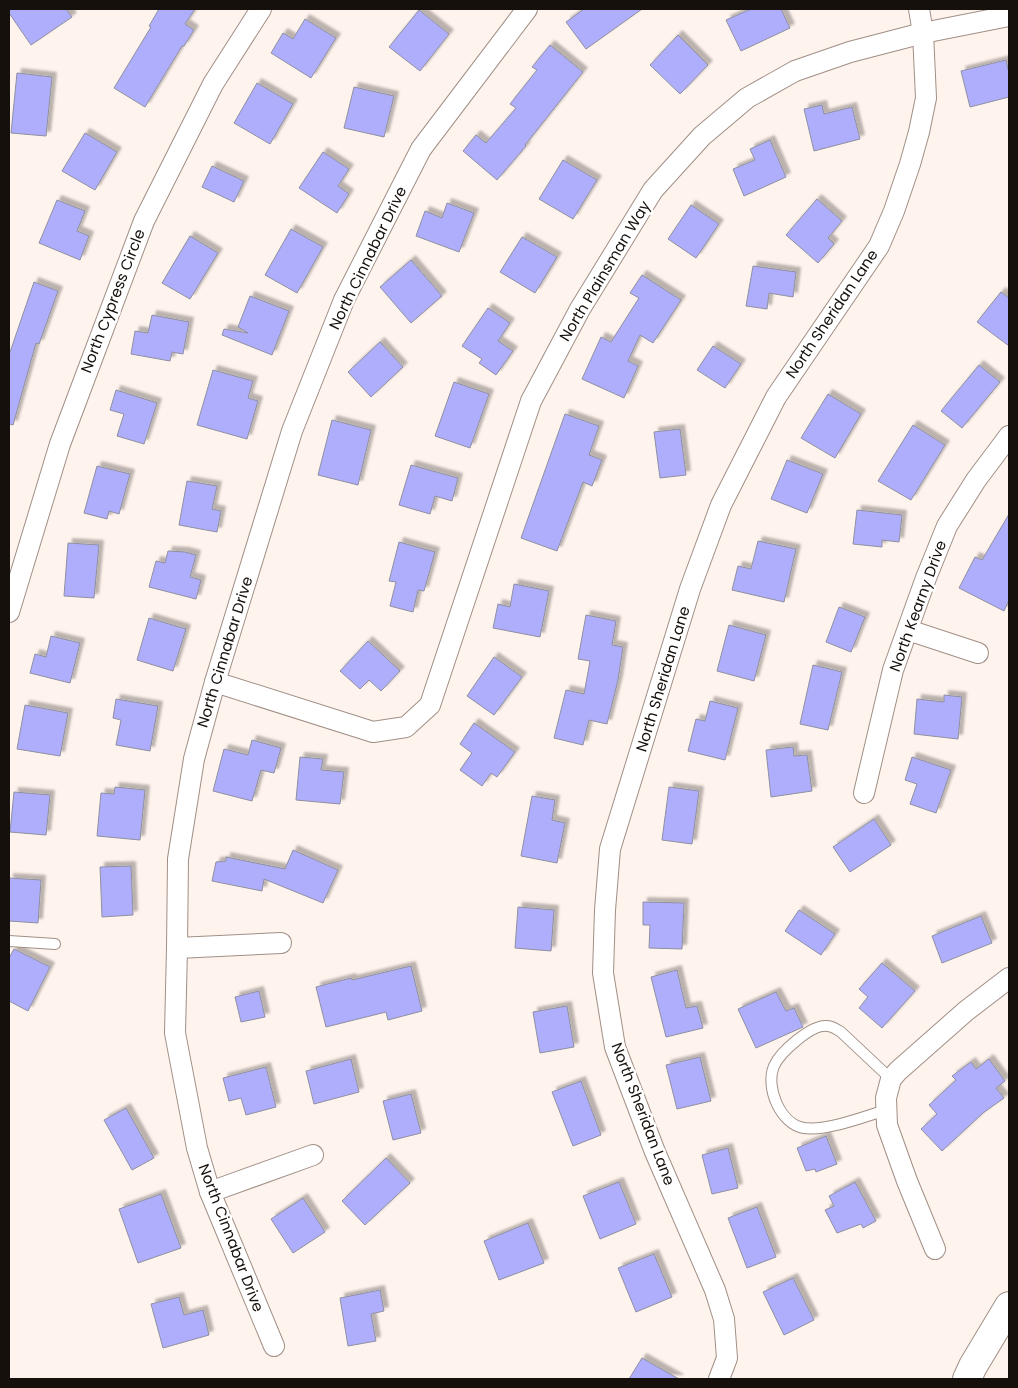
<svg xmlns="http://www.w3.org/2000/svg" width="1018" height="1388" viewBox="0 0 1018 1388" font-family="Poppins,sans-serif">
<defs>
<filter id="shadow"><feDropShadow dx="4.5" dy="-4.5" stdDeviation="1" flood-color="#0004"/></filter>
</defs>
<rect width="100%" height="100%" fill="#fff3ed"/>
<!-- building -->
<g fill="#afaefc" stroke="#8e8fa0" filter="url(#shadow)">
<polygon points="9,9 66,9 72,17 31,45 9,13"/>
<polygon points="159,9 195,9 185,24 194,30 184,46 182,46 145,107 114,88 151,27 149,26"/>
<polygon points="584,9 642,9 586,49 566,22"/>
<polygon points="751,9 781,9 790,28 741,51 726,20"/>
<polygon points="419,10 449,34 420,71 389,47"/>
<polygon points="305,19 336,38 311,78 271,53 283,33 293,39"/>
<polygon points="678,35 708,65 680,94 650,65"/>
<polygon points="550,45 583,72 525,145 526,146 497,180 463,151 476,135 486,143 516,108 510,104 537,70 532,67"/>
<polygon points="1006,60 1009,73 1009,97 970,107 961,71"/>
<polygon points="17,73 52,77 46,136 11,133"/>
<polygon points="257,83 293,104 270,144 234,123"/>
<polygon points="354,87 394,96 384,137 344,128"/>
<polygon points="822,105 824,114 852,107 860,139 814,151 804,109"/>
<polygon points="85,133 117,152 95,190 62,171"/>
<polygon points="770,140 786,177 744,196 733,169 755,160 750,149"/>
<polygon points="323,152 349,169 338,186 349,194 337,213 299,188"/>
<polygon points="563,160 597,180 573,219 539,199"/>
<polygon points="212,166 244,181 234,202 202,187"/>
<polygon points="817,199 842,221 828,238 834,244 818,263 786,235"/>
<polygon points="57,200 85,211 77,231 89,236 80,260 39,243"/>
<polygon points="447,203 474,213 459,252 416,236 425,211 442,218"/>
<polygon points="691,205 719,224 696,258 668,239"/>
<polygon points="291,229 323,247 297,293 265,275"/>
<polygon points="190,236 218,253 190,299 162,283"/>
<polygon points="522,237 557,257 535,293 500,272"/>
<polygon points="411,260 442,296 411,323 380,287"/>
<polygon points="753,266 796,272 793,297 769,293 767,309 746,306"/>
<polygon points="642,275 681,300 653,343 640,335 628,361 638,366 624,398 582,379 601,337 611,342 639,298 630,293"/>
<polygon points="34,282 58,291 39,344 36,343 13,425 9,424 9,355"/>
<polygon points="1001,292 1009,298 1009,346 977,322"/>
<polygon points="250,296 289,311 272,355 222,335 224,329 248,333 238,327"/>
<polygon points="488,308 510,323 498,341 513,351 496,375 479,363 482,359 462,346"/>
<polygon points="152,315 189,322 183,354 172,352 170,361 131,354 135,331 148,333"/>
<polygon points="380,342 403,367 371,397 348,372"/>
<polygon points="713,346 741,364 725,388 697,370"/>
<polygon points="979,365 1000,382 962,428 941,411"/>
<polygon points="213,370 253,381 248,398 258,401 247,439 197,425"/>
<polygon points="454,382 489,394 470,448 435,436"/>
<polygon points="116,390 157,403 144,444 117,436 124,414 110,410"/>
<polygon points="828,394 861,414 835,458 801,438"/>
<polygon points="565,414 599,426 589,455 602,460 592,486 583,482 557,551 521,538"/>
<polygon points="332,420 371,430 358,485 318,475"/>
<polygon points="913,425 945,445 911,500 878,481"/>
<polygon points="680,429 686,475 660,478 654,432"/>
<polygon points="787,460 823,474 807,513 771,499"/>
<polygon points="411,465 458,478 452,501 435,496 430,514 399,505"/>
<polygon points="97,466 130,474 119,514 109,511 107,519 84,513"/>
<polygon points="187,481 217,486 212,509 221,511 217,532 179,525"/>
<polygon points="857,510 902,515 899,542 882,540 882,547 853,544"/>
<polygon points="1009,514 1009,600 1004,611 959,588 975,557 982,560"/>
<polygon points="758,541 796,549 784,602 732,590 738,566 751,569"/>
<polygon points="399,542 435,552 424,591 418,590 413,612 390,606 396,582 389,581"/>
<polygon points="68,543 99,545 94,598 64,596"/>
<polygon points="168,551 185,552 196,555 190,577 201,580 196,599 149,587 156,561 165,563"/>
<polygon points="514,584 549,591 540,637 493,628 498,604 510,607"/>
<polygon points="839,607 865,617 851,652 826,642"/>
<polygon points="586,615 616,621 612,645 623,647 618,680 607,724 589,720 583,745 554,738 566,690 584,694 590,661 578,659"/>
<polygon points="149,618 186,629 173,671 137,660"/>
<polygon points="729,625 766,635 754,681 717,671"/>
<polygon points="51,636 80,643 70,683 30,673 35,654 46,657"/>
<polygon points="368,641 400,671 381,691 369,680 360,689 340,671"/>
<polygon points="494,657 522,677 494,715 467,696"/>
<polygon points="813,665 842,672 828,730 800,724"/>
<polygon points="944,695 962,697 958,739 914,734 917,699 944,702"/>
<polygon points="116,699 158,706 150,751 116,745 121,720 113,718"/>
<polygon points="710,701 738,708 725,760 688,751 696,719 705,721"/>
<polygon points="25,705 68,713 60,756 17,749"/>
<polygon points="474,723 515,752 497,777 491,773 482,786 460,770 472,753 460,744"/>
<polygon points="252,740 281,748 274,773 261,770 252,801 213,791 224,749 248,755"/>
<polygon points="793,747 794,756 807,755 812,791 771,797 766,750"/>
<polygon points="300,757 323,759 321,770 344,772 340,804 296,800"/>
<polygon points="912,757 951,770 936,813 910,804 917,784 905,780"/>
<polygon points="115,787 145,790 140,840 97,836 101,793 114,794"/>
<polygon points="669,787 699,791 692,844 662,840"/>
<polygon points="14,792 50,795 46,835 10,832"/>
<polygon points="532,796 555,800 552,820 565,823 557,863 521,856"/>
<polygon points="874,819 891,845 850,872 833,847"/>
<polygon points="293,850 338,870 323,903 264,879 262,891 212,881 216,862 226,861 226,857 285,869"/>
<polygon points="131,866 133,915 102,917 100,867"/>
<polygon points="9,878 41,880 38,923 9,921"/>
<polygon points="643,902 684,903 682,949 649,948 650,925 643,925"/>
<polygon points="518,907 554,910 551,951 515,948"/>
<polygon points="799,910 835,934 821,955 785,931"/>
<polygon points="981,916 992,943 942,963 932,936"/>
<polygon points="14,949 50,967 28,1011 9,1001 9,958"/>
<polygon points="882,963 915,991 882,1028 859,1008 868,997 859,989"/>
<polygon points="411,966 422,1011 388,1020 386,1012 326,1027 316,987 351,978 352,980"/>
<polygon points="677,970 686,1008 697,1006 703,1028 666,1037 651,977"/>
<polygon points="259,991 265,1017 241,1022 235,997"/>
<polygon points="776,992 786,1011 794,1008 803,1027 756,1048 738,1009"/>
<polygon points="567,1006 574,1047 540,1053 533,1012"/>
<polygon points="700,1057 711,1101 677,1109 666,1065"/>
<polygon points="351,1059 359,1092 314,1104 306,1071"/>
<polygon points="989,1059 1005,1081 996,1088 1004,1098 983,1113 942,1151 921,1129 937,1114 929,1105 956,1080 952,1076 971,1062 976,1069"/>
<polygon points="266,1067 276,1107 246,1115 241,1098 229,1101 223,1078"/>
<polygon points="581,1081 601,1135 573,1146 552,1092"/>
<polygon points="411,1094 421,1133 393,1140 383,1101"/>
<polygon points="126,1108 154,1158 132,1170 104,1120"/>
<polygon points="826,1136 837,1164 816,1172 815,1169 806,1171 797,1148"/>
<polygon points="728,1148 738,1188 712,1194 702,1155"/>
<polygon points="386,1158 410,1183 365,1225 342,1201"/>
<polygon points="619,1182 636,1224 600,1239 583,1196"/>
<polygon points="855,1182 876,1221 863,1228 861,1224 837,1233 825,1210 834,1206 829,1196"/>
<polygon points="161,1194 181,1248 138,1263 119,1209"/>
<polygon points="303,1198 325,1232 293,1253 271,1219"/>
<polygon points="757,1207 776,1257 747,1268 728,1218"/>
<polygon points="528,1223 544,1263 499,1280 484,1241"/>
<polygon points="654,1254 672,1297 636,1312 618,1268"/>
<polygon points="793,1278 814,1320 784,1335 763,1292"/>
<polygon points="380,1290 384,1311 371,1314 376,1341 348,1346 340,1298"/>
<polygon points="179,1297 184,1315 203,1310 209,1335 163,1348 151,1304"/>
<polygon points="642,1358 679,1379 629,1379"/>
</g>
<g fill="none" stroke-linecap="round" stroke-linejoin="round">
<!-- lane casing -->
<g stroke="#a08f86" stroke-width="12">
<g id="lane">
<polyline points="9,941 55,944"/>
<path d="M886,1110C864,1117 827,1131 804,1128C780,1124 765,1087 774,1066C780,1052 812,1024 827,1026C833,1026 837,1030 841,1032L891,1079"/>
</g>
</g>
<!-- street casing -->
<g stroke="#a08f86" stroke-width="22">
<g id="street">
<polyline points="9,612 60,444 144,221 213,84 261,9"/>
<polyline points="908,630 978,653"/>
<polyline points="215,682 373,732 406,727 430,705 531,401 580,309 653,190 702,136 747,98 795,71 850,52 923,33 1009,16"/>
<polyline points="864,793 893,670 926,578 947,526 976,480 1009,436"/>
<polyline points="177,948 281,943"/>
<polyline points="210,1192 313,1155"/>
<polyline points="935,1249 907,1181 887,1125 886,1098 891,1079 898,1071 966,1011 1009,978"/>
<polyline points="274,1346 210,1192 197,1148 175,1033 177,948 178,859 194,759 215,682 292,431 344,300 421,149 527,9"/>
<polyline points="719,1379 727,1358 724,1319 715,1290 655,1152 615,1047 603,973 605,910 610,849 690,589 721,505 776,397 879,246 894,211 910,164 919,132 926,98 923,33 919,9"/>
</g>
</g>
<!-- secondary casing -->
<g stroke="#a08f86" stroke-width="30">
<polyline id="secondary" points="967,1379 973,1366 1009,1306"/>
</g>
<!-- lane -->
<use href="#lane" stroke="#fff" stroke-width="10"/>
<!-- street -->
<use href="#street" stroke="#fff" stroke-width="20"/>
<!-- secondary -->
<use href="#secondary" stroke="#fff" stroke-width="28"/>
</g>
<g text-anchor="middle" stroke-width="5" stroke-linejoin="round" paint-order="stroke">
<!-- street labels -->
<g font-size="15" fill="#16100c" stroke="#fff">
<text transform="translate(368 258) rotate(-64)" y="5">North Cinnabar Drive</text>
<text transform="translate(605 271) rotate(-59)" y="5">North Plainsman Way</text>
<text transform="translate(113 301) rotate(-69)" y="5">North Cypress Circle</text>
<text transform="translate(832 314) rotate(-56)" y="5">North Sheridan Lane</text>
<text transform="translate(918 606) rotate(-70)" y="5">North Kearny Drive</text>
<text transform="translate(225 652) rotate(-73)" y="5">North Cinnabar Drive</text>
<text transform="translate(663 679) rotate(-73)" y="5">North Sheridan Lane</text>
<text transform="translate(643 1114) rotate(69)" y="5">North Sheridan Lane</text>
<text transform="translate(231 1238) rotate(69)" y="5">North Cinnabar Drive</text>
</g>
</g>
<!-- border -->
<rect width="1018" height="1388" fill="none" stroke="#16100c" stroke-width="20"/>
</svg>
